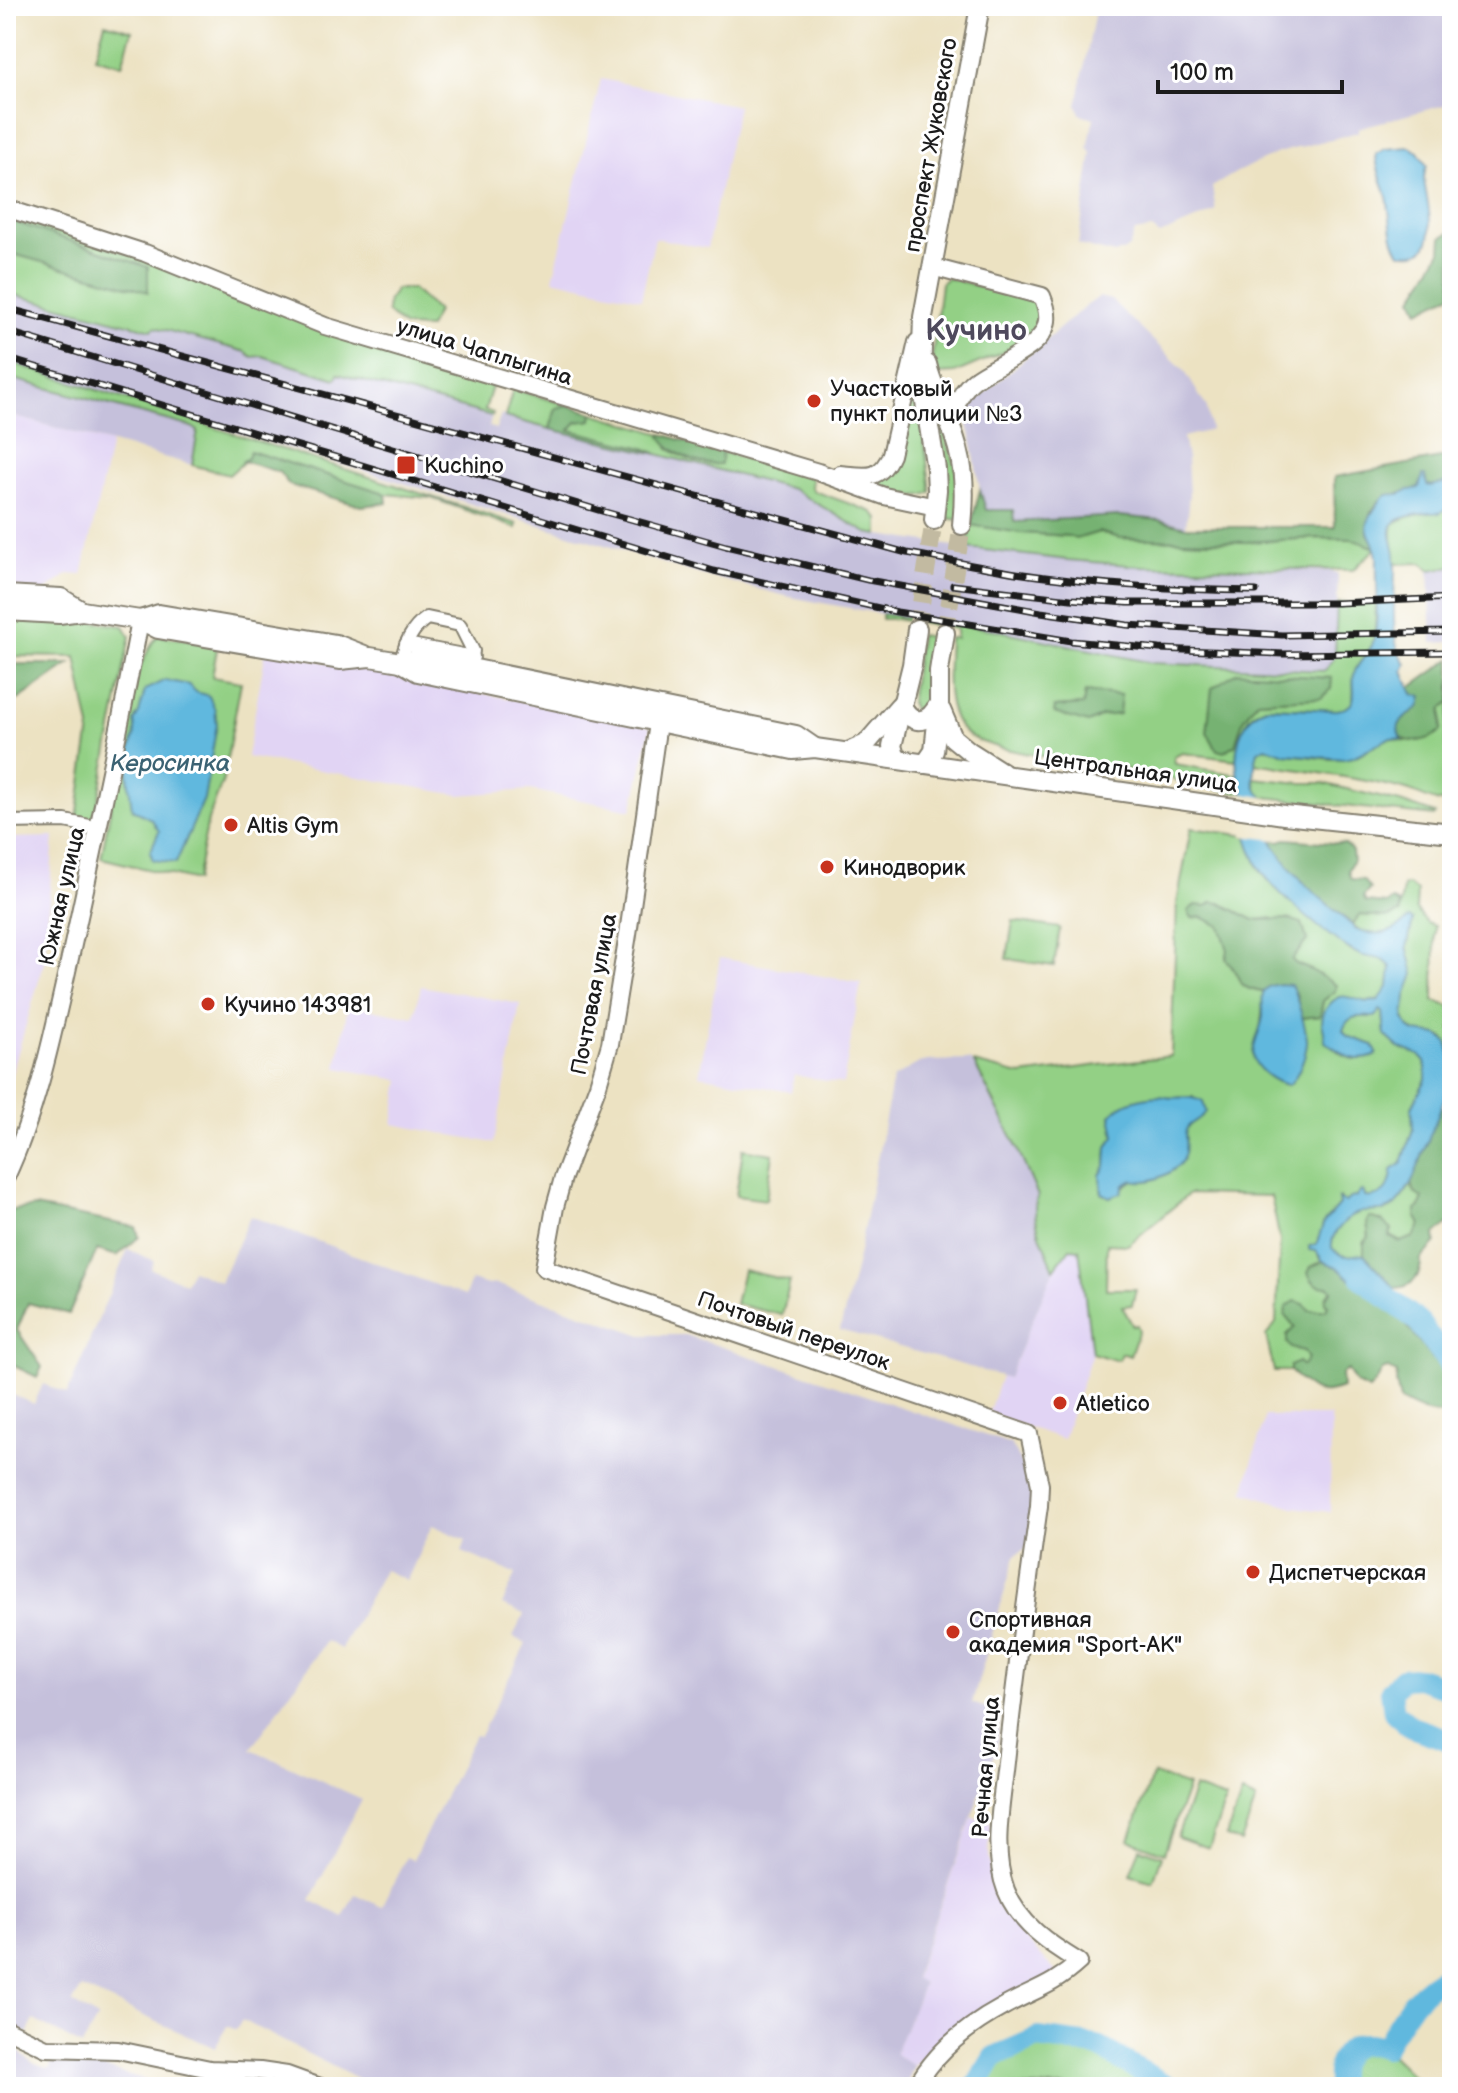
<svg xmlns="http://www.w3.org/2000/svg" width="1458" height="2093" viewBox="0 0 1458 2093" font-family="'Balsamiq Sans',sans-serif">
<rect width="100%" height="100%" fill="#fff"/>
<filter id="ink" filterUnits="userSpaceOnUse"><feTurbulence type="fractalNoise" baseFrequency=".0125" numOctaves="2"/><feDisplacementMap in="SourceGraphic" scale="16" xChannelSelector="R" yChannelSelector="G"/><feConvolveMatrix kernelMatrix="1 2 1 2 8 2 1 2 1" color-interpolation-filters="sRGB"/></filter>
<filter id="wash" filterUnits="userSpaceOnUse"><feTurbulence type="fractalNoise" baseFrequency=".006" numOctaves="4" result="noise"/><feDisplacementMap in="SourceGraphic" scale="32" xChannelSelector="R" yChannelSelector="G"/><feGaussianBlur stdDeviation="1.8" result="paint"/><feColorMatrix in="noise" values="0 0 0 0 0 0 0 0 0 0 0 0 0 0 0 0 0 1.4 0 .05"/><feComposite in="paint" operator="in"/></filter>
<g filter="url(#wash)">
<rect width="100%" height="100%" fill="#ece2c2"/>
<!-- built -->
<g fill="#e1d4f4">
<polygon points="601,79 738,106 707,248 655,238 641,299 553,279"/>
<polygon points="6,414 111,443 82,575 68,574 44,592 6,587"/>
<polygon points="266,650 651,727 632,810 530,790 459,795 247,757"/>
<polygon points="54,837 44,963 6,1093 6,838"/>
<polygon points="720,958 861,983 843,1084 794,1075 791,1092 699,1075"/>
<polygon points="421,986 520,1004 494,1143 393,1124 400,1080 337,1068 348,1005 414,1017"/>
<polygon points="1070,1248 1079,1248 1092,1353 1063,1439 988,1414 1001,1376 1008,1378 1054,1269"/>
<polygon points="1265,1416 1331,1416 1330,1512 1293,1507 1244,1492"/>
<polygon points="972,1817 991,1822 989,1854 994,1885 1007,1913 1025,1939 1058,1974 973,2019 914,2066 895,2054 923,1983 914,1979"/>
</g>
<!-- industrial -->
<g fill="#c5c0db" fill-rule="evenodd">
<polygon points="1096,6 1452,6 1452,103 1358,128 1358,132 1278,153 1237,172 1212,187 1216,211 1160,235 1152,229 1135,232 1129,248 1115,254 1078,245 1092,153 1088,148 1094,118 1080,114 1077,104"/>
<polygon points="6,285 15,287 16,295 152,330 155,327 246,352 252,357 262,356 335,379 337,374 492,416 489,427 496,429 501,415 536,426 657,454 792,489 867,533 967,548 1068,560 1222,568 1330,571 1338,574 1335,657 1326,671 1152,663 996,630 882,614 790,597 699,574 6,361"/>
<polygon points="1099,297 1111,300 1184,370 1207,408 1211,430 1183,437 1187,458 1189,494 1186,527 1160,520 1119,516 1014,522 986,510 980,490 970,432 963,412 1082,309"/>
<polygon points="6,377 192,427 198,431 192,465 6,414"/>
<polygon points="1452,566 1452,642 1432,643 1429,569 1439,570"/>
<polygon points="969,1060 974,1063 1015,1143 1038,1196 1035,1203 1035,1216 1054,1269 1008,1378 840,1330 857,1262 893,1078 919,1063 928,1061"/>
<path d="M250,1216L465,1296L471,1280L488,1285L496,1284L642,1335H686L1011,1444L1032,1481L1036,1517L1027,1547L1015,1556L972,1703L1001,1713L997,1746L914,1978L923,1983L895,2054L914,2066L905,2087H373L242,2020L236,2030L227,2026L215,2048L82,1988L72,2003L98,2018L82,2046L34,2020L27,2034L6,2024V1392L34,1404L43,1384L67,1394L128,1249L154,1261L151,1269L185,1283L192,1270L220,1282ZM432,1525L466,1540L462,1552L516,1574L502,1605L524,1614L513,1637L526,1644L480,1736L475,1735L413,1860L406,1857L382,1907L355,1894L343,1917L310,1900L362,1799L251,1749L326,1641L341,1649L384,1570L407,1580Z"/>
<polygon points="6,2042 35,2064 49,2069 57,2053 164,2086 6,2087"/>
</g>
<!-- green -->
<g fill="#93d085" stroke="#587650" stroke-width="2" fill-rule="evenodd">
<polygon points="105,23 132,31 122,65 95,57"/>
<polygon points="6,214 150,261 493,383 485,410 493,413 492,416 338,374 336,379 262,356 252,357 246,352 155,327 152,330 15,295 15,287 6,285 6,250 17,255 148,267 6,219"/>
<polygon points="947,278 1039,302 1043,321 1027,342 955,373 937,374 932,360 941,283"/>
<polygon points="396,289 412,289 437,311 429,328 404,327 387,312 388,301"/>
<polygon points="6,361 517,524 516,528 431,498 386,494 250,451 248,458 229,475 192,465 198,431 192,427 6,377"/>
<path d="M915,370L931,492C912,504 870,484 849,477C871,479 882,484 897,465Z"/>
<polygon points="513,389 568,405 556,409 550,429 505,417"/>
<polygon points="930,389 961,483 959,520 939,517"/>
<path d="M593,413L662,434C664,438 665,443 668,447C678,458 706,465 720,464L722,452L812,478L811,487L814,491L873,512L879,519V535L867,533L792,489L657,454L644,448L569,430L577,422Z"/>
<path d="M1450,505H1452V566L1431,570L1421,563L1395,564C1395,550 1389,537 1393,524C1414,511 1430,517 1450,505Z"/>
<polygon points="971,525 1021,533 1069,536 1076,539 1099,532 1120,538 1246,542 1315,538 1352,539 1376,548 1353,570 1142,566 1068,560 967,548"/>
<path d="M1376,602C1375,616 1377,634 1371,647C1366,656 1356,665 1354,675C1351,691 1361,708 1337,710L1266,707C1259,710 1252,713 1248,719C1242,730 1236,748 1237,760L1182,753L1174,757L1175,764L1239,775L1243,794C1207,789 1172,778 1136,771C1101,764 984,753 964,732C942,710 948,667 949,638H956V629L895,619H882V614L996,630L1152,663L1325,671L1335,657L1337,603ZM1237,672L1321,697L1257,701L1243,720ZM1085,693L1121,696L1102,716L1088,723L1055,707L1084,705Z"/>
<polygon points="6,614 59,617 124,626 130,636 95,818 91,821 77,818 90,728 76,657 6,656"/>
<polygon points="920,635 938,638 930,706 916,715 910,703"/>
<polygon points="158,636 218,643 212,677 241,682 223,780 208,820 196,881 101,858 137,672 152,643"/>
<path d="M1451,701L1446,733V747L1452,766L1451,803C1435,804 1419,793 1403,789C1355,777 1304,771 1255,763L1256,754L1261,747L1272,748L1285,754L1296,755L1332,759L1354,757L1389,738L1406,741L1441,730L1442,708Z"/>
<polygon points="1254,778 1301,783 1322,783 1400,802 1435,814 1434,816 1264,797 1257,791"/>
<path d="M1191,828L1247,836C1251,846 1254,856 1258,866C1271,890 1314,922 1336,939C1341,942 1346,947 1351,951C1362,958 1384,952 1390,966C1395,977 1387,992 1379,1000C1361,1005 1354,996 1338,997L1324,1026C1330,1045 1335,1054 1356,1060L1373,1045L1347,1036L1343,1030C1348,1013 1360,1017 1374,1017L1380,1010L1383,1012L1385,1035L1398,1047L1419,1055L1425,1062L1426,1068V1079L1412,1107L1413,1129L1402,1163L1400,1166L1392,1170C1392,1188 1383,1199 1365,1197L1364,1193L1345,1202L1339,1198V1205L1324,1222L1321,1234L1315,1246L1319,1257L1323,1261L1311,1267L1332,1290L1326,1310H1309L1292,1321L1295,1327L1291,1348L1304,1351L1308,1359L1303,1366H1290V1371H1274L1266,1336L1276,1323L1280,1241L1271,1196L1189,1194L1128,1245L1107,1244L1106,1289H1136L1132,1305L1122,1306L1133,1326L1137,1325L1139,1330L1130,1356L1121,1353L1119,1359L1115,1360L1092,1353L1079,1249L1070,1248L1054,1269C1046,1249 1028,1216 1038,1196L1015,1143L974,1063L1020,1075L1171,1056L1177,903ZM1220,903L1254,920L1272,918L1307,940L1292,960L1296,964L1311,970L1335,991L1323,1001L1320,1016L1301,1018C1310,1051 1306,1061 1282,1084C1270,1077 1252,1067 1254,1051C1255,1044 1259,1038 1260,1032C1262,1018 1263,1005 1263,992C1233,988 1243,977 1226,959L1229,950L1220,926L1202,917ZM1193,1097L1190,1124L1184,1131L1186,1140L1110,1197L1102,1193L1100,1175L1106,1166L1107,1147L1115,1136L1111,1115L1168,1098Z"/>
<path d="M1408,885L1417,891L1416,910L1427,923L1435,926L1434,1001L1452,1007V1059C1449,1054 1450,1046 1446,1041C1438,1030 1422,1037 1412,1030C1394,1017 1410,987 1412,970C1413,961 1407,954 1408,945C1409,937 1412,929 1413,920C1393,931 1372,943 1353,925L1359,915L1389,917L1400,913C1399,903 1403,896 1403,886Z"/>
<polygon points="1013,921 1060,928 1054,966 1007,959"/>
<polygon points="743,1149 773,1154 766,1200 736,1196"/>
<path d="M1411,1185L1416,1194L1423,1198L1416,1216L1421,1224L1414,1237L1401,1242L1367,1222L1369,1238L1364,1243V1255C1349,1253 1347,1262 1331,1248C1332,1232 1346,1213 1363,1211C1372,1210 1381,1213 1389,1209C1398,1205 1405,1193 1411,1185Z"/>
<polygon points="743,1270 790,1281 782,1315 735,1304"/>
<polygon points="1153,1774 1188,1786 1164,1853 1129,1840"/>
<polygon points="1194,1788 1226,1799 1209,1848 1177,1837"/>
<polygon points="1242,1794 1256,1800 1241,1842 1226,1837"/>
<polygon points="1140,1848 1162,1856 1153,1882 1130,1875"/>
<polygon points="1038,2038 1097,2046 1170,2087 976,2087 994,2057"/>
<polygon points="1371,2042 1384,2048 1424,2087 1338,2087 1339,2063 1350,2047"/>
</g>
<!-- forest -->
<g fill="#76b272" stroke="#496747" stroke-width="2">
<polygon points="6,219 148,267 148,292 17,255 6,250"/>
<polygon points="1452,231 1452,294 1419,311 1413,298 1441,251 1442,237"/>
<polygon points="568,405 593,413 592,420 577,422 570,430 644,448 657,454 550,429 556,408"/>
<path d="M662,434L722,452L721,464C698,466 674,455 661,437Z"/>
<polygon points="250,451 382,492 386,494 387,503 361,506 289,485 279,472 243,461 248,458"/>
<polygon points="1452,456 1452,481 1437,486 1427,485 1422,479 1419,488 1381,499 1371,512 1368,533 1376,548 1352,539 1315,538 1246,542 1120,538 1099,532 1076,539 1069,536 1021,533 971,525 980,490 986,510 1013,510 1014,522 1119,516 1160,520 1186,527 1335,527 1334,477"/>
<path d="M1451,659V701L1442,708L1441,731C1413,754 1375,733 1414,712L1416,695L1413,694L1410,688Z"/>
<polygon points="6,664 70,664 18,700 6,700"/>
<polygon points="1237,672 1332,678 1331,689 1321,698 1257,701 1243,720 1235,745 1224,752 1217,750 1207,732 1212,688"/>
<polygon points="1085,692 1121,695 1119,714 1102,716 1088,723 1054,713 1055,707 1083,705"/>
<path d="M1286,839L1345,844L1352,851L1353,860L1348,871L1351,879L1363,880L1370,889L1363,897L1366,902L1386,904L1393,900L1399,904L1400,913L1389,917L1359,915L1353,925C1324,901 1286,875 1272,840L1280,841Z"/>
<path d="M1213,902L1220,903L1254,920L1287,919L1302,923L1307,940L1292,960L1296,964L1311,970L1336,985L1335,991L1323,1001L1320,1016L1301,1018L1296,993L1281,984L1268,987L1263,992C1233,988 1243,977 1226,959L1228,950L1220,926L1202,917L1192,918L1188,911L1195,905L1206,906Z"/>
<path d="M1440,1108L1452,1110V1221L1435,1234L1436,1243L1421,1259C1421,1276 1413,1287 1395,1288L1364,1255V1243L1369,1237L1367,1222L1369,1217L1382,1221L1392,1230L1389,1237L1400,1242L1414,1237L1421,1224L1416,1216V1210L1420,1207L1423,1198L1416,1194L1411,1185Z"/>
<polygon points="35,1207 136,1227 139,1237 117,1256 97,1250 69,1314 28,1303 17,1330 42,1367 37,1377 6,1362 6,1211"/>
<path d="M1323,1261L1337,1267L1349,1278L1369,1289L1382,1305L1394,1309L1442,1371L1452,1379V1418L1450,1412C1432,1417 1416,1409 1400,1400L1396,1384L1397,1373L1387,1368L1382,1370L1377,1381L1369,1390L1356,1384L1348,1370L1341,1374L1342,1388C1313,1399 1310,1388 1290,1371V1366L1298,1362L1303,1366L1308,1359L1304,1351L1291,1348L1287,1343V1335L1295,1327L1285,1315L1286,1307L1295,1301L1304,1304L1309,1310H1326L1328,1305L1325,1303L1326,1297L1332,1290L1329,1287C1318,1287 1313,1284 1308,1273L1311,1267Z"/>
</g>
<!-- water -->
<g fill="#61b8de" stroke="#3e6a7d" stroke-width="2">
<path d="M1410,147L1418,152L1427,166C1425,170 1424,173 1424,178C1425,195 1440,243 1419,252C1414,254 1406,253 1400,253C1389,237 1391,216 1387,197C1383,182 1376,170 1376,154L1385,149Z"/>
<path d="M1423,475H1425L1427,485L1430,486L1452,481V505L1440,513C1430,512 1400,515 1393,524C1387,533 1395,546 1395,555C1396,583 1391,613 1396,642C1397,650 1402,657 1406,664L1403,671L1413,694L1422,697L1420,706C1410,716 1390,722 1402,739L1389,738L1353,757L1343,759L1285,754L1266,747L1258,751L1255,763L1254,781L1257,791L1264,797L1273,843L1291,869L1307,886L1356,929C1377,938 1394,934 1409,918L1413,920L1407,947L1414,974L1406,996L1404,1019L1409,1028L1415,1032L1438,1035L1447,1042L1452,1059V1074L1449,1078L1447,1091C1441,1109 1434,1126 1427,1143C1417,1168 1415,1183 1396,1204C1380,1220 1362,1200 1341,1226C1335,1232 1331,1240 1332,1248C1349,1263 1350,1252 1364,1255L1395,1288L1379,1299L1369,1289L1349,1278L1337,1267L1323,1261L1316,1251L1309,1250V1246L1316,1245L1324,1222L1339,1205L1338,1199L1345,1202L1350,1198L1356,1197L1361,1191H1363L1365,1197C1382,1199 1392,1187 1392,1170L1402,1163L1413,1129L1412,1107L1426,1079V1068L1425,1062L1419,1055L1398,1047L1385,1035L1383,1012L1380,1010L1375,1017C1360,1017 1349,1013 1343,1030L1347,1036L1373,1045L1377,1053L1375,1056C1350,1065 1344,1053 1325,1042C1325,1035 1323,1028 1322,1022C1322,1010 1335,994 1347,997C1362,1000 1364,1004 1379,1000L1389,986L1391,967C1382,956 1376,959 1364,956C1351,953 1320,928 1308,918C1293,906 1267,882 1258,865C1254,856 1249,845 1247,836C1244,822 1246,807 1243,793C1242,789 1240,785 1239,781C1232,753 1238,720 1266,707L1337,710C1364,707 1349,686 1355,671C1359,662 1368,654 1372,645C1380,625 1376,580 1377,558C1374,530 1356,535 1378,504C1384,495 1388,493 1400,495L1405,491L1419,488Z"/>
<path d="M165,680L189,685L196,692L209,696L215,710L217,724L204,799L176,863L153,860L150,852L159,831L151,819L132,809C130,793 127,776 128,761C129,745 138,737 134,721L139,713L145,690Z"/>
<path d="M1281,984L1291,985C1296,993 1306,1029 1307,1039C1308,1051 1297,1080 1288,1085C1275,1083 1252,1068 1253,1053C1254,1042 1261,1029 1263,1016C1263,1009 1261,997 1264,991C1267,985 1275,985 1281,984Z"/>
<path d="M1161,1096C1176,1101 1187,1093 1203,1102L1206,1112C1200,1120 1190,1123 1187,1128C1183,1134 1187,1145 1185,1153C1181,1172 1150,1185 1133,1180L1124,1185L1121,1193L1110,1197L1102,1193L1100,1175L1106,1166L1107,1147L1115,1136L1111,1115C1125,1100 1141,1097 1161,1096Z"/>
</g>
<!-- pier -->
<polygon fill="#ece2c2" points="1239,793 1268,798 1276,840 1243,836"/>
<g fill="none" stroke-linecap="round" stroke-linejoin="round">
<!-- river -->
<g stroke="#61b8de" stroke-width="22">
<polyline points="1362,1278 1418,1321 1452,1368"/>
<polyline points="1452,1689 1418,1678 1402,1679 1391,1691 1394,1712 1411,1727 1452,1741"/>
<polyline points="976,2087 994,2057 1038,2038 1097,2046 1170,2087"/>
<path d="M1338,2087C1338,2079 1337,2068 1340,2061C1349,2042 1367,2041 1384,2048C1403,2015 1416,1989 1452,1973"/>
</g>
</g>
</g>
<g filter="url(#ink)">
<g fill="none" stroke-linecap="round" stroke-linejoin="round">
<!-- secondary-tunnel -->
<g stroke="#c2baa1" stroke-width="18" stroke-dasharray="18 9" stroke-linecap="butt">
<polyline points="917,629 934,520"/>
<polyline points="945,633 962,525"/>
</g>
<!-- minor casing -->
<g stroke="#847f6f" stroke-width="16">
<g id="minor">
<polyline points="230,6 273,6"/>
<polyline points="406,644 473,657"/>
<path d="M401,662C405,644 411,629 427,618L460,625L473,651L470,668"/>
<polyline points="6,822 65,821 99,828"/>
</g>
</g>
<!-- tertiary casing -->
<g stroke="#847f6f" stroke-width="20">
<g id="tertiary">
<polyline points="6,208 145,253 325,326 818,472 884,496 936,507"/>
<path d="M932,267L1042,296C1045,303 1048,313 1047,321C1043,351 995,363 974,380C960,391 956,407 950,424"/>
<path d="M840,474C866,476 879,482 891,455L917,342"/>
<path d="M658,723L628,934L610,1044L598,1085L563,1178L555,1207L544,1268L1029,1434L1040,1485L1039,1506C1027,1592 1015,1677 1006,1762C1002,1803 991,1850 1006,1890C1019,1924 1049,1944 1079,1962C1052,1987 1033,1990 1003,2007C968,2026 935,2052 916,2087"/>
<path d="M6,1177C39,1107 55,1024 72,949C96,839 120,730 140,620"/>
<polyline points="6,2029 46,2048 118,2050 210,2069 260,2071 287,2075 320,2087"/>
</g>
</g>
<!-- secondary casing -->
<g stroke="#847f6f" stroke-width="22">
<g id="secondary">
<path d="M927,364C931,384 942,402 949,422C964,459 966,486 962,525"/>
<polyline points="934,520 937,490 936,469 921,378 923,317 980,6"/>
<polyline points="6,595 61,598 82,611"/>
<polyline points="6,611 59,614 82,611 140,620 158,629 340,660 370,657 401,662 422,658 796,735 815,748"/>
<polyline points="140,620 159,614 336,644 364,655"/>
<polyline points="401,662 418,672 793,750 815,748 1284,815 1452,833"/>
<path d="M901,704C911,725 927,726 938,705"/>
<polyline points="941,710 953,738 969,751 1002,772"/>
<polyline points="848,752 866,744 899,706"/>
<polyline points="896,759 892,746 912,665 917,629"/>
<polyline points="925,764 934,751 939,704 939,671 945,633"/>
</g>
</g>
<!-- minor -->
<use href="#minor" stroke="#fff" stroke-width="12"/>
<!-- tertiary -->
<use href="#tertiary" stroke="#fff" stroke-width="16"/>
<!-- secondary -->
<use href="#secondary" stroke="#fff" stroke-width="18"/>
<!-- rail casing -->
<g stroke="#1c1c1c" stroke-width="7">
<g id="rail">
<path d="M6,308L907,553C943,559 980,567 1016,573C1096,585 1176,590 1256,591"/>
<polyline points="6,331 598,510 726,546 868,580 1041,612 1127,625 1282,635 1452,632"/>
<polyline points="6,358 714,571 897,612 1071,641 1160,649 1284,654 1452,652"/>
<polyline points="953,585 1071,599 1128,603 1337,603 1452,598"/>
</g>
</g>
<!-- rail -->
<use href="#rail" stroke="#fff" stroke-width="4" stroke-dasharray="12" stroke-linecap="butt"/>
</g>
</g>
<!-- markers -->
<g fill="#c8321e" stroke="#fff" stroke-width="3">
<circle cx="814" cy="401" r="8"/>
<rect x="396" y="455" width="20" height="20" rx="4"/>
<circle cx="231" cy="825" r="8"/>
<circle cx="827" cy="867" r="8"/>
<circle cx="208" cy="1004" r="8"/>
<circle cx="1060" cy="1403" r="8"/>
<circle cx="1253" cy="1572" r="8"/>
<circle cx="953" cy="1632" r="8"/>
</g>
<g text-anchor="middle" stroke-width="6" stroke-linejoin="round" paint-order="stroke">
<!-- street labels -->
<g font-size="22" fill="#1c1c1c" stroke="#fff">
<text transform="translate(930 145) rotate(-80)" y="8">проспект Жуковского</text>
<text transform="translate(485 351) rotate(17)" y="8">улица Чаплыгина</text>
<text transform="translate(1136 770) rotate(8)" y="8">Центральная улица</text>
<text transform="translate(61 896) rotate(-77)" y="8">Южная улица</text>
<text transform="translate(593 994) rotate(-79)" y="8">Почтовая улица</text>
<text transform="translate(794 1330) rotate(19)" y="8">Почтовый переулок</text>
<text transform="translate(985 1767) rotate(-85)" y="8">Речная улица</text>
</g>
<!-- poi labels -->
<g font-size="22" fill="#1c1c1c" stroke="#fff" text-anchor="start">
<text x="830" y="396">Участковый<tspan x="830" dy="25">пункт полиции №3</tspan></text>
<text x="424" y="473">Kuchino</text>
<text x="247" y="833">Altis Gym</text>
<text x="843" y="875">Кинодворик</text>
<text x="224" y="1012">Кучино 143981</text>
<text x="1076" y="1411">Atletico</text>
<text x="1269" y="1580">Диспетчерская</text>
<text x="969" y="1627">Спортивная<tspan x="969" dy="25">академия "Sport-AK"</tspan></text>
</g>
<!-- water labels -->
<g font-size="24" font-style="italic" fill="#3b6273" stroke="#fff">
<text x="170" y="771">Керосинка</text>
</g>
<!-- district labels -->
<g font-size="30" font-weight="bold" fill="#4e495c" stroke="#fff">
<text x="976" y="340">Кучино</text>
</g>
</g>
<!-- margin -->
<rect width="1458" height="2093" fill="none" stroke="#fff" stroke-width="32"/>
<!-- scale -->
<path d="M1158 80v12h184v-12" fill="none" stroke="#1c1c1c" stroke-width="4"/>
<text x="1170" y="80" font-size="24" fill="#1c1c1c" stroke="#ffffff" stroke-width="6" paint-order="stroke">100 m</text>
</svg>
